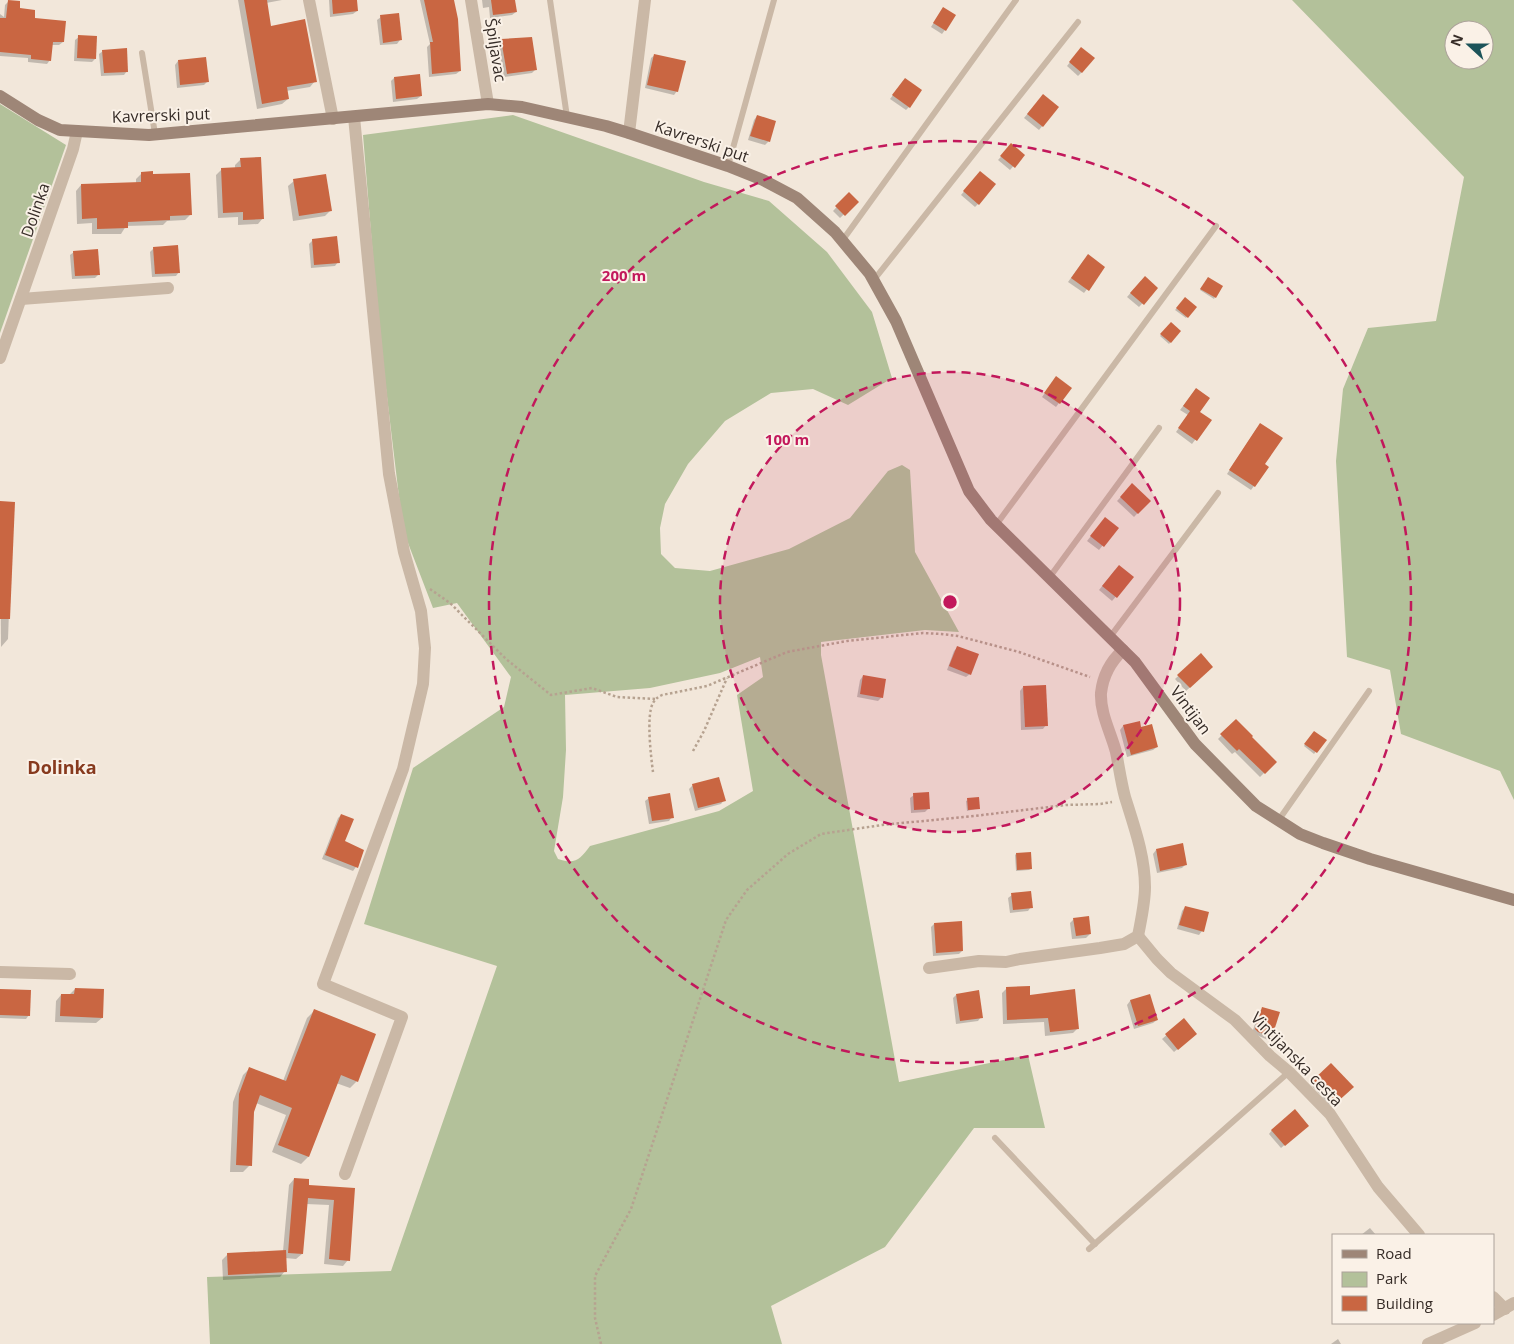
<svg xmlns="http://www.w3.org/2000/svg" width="1514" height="1344" viewBox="0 0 1514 1344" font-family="'Open Sans',sans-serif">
<rect width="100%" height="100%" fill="#f2e7da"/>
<!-- green -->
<g fill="#b3c19a" fill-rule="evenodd">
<path d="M1292,0H1514V800L1500,771L1401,734L1390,670L1347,657L1336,461L1343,389L1368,328L1436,321L1464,177ZM1454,30H1484V60H1454Z"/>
<polygon points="0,104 66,145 0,333"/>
<path d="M513,115L704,182L769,201L827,252L872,312L892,378L848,405L813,389L771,393L725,421L688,464L665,504L660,528L661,554L675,568L710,571L789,549L850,518L888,471L902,465L910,470L915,552L959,632L925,630L821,642V655L899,1082L1028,1055L1045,1128H974L885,1247L771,1306L782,1344H210L207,1277L391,1271L497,966L364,924L413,768L504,707L511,677L457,603L433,608L403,530L379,330L363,135ZM760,657L763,677L737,695L753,791L719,811L590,846C580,859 576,865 558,859L554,851L563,797L566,750L565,695L650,688L720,673Z"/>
</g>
<!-- shadow -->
<g fill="#0003">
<polygon points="238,0 282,0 266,3 270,27 315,81 310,87 286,91 288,99 282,104 257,109"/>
<polygon points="329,0 356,0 357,11 353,14 330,17"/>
<polygon points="420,0 452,0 460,71 456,74 429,77 427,47 430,44"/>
<polygon points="482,0 514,0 516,12 512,15 490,18 489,7 483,8"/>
<polygon points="9,1 63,42 59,45 52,45 50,60 47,64 28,62 28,58 0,56 0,14 4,17 5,5"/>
<polygon points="943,8 945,30 942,34 931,27"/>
<polygon points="381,17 400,40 397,44 380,45 377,20"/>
<polygon points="79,37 95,59 92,62 74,61 75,40"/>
<polygon points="502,41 535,70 532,73 504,77 498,44"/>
<polygon points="103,51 127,71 124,75 101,76 99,54"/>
<polygon points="1078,52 1082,72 1078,76 1067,66"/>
<polygon points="655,55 677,91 674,95 645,88 651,58"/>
<polygon points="178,61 208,81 204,85 177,88 175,65"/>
<polygon points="394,78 421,96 417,99 393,102 391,81"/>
<polygon points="905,79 909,107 906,110 890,99"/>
<polygon points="1040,99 1058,107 1039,130 1024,118"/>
<polygon points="757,116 769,141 765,145 748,140 754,120"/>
<polygon points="1008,149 1023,155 1010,170 998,160"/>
<polygon points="241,159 263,218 258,224 238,225 238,217 218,218 216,175 222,169 235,168 235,165"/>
<polygon points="142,173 190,215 185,220 167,221 163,225 126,226 121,234 92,234 92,223 77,224 76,191 81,185 136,183 136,179"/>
<polygon points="977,176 978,204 975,207 961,195"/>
<polygon points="294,181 330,211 325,216 293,221 288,186"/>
<polygon points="849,194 857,202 840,218 833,211"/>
<polygon points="313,240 338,262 335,266 311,268 309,244"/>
<polygon points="154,248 179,272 176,276 152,277 150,252"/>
<polygon points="74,252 99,274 95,278 72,279 70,255"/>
<polygon points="1084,260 1104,267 1084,293 1068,282"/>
<polygon points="1207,280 1215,297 1214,299 1200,290"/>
<polygon points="1141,281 1157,288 1139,307 1127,297"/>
<polygon points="1185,299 1195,307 1186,318 1175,310"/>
<polygon points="1171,324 1180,331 1169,344 1160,336"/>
<polygon points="1053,382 1059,403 1056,407 1042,397"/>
<polygon points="1196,389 1199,412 1210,420 1192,444 1176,432 1188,415 1180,410"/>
<polygon points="1257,428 1263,465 1254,486 1251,490 1227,474"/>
<polygon points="1132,485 1149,501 1134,517 1117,501"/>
<polygon points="0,502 13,503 8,639 1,647"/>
<polygon points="1102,522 1117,528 1099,550 1087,541"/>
<polygon points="1115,570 1132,578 1112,601 1099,590"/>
<polygon points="958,647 970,674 966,677 947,670 954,651"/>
<polygon points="1201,655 1212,667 1186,691 1175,679"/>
<polygon points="863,676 882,697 878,701 857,697 860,680"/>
<polygon points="1023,687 1046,725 1043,729 1021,730 1020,691"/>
<polygon points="1236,721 1250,737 1275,762 1260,777 1235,752 1232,754 1218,739"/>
<polygon points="1139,722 1141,729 1157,747 1153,750 1127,757 1120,730 1123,726"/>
<polygon points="1314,732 1325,740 1314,754 1304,746"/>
<polygon points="693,785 724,800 721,804 695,811 689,789"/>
<polygon points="914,795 929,808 925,812 911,813 910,798"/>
<polygon points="649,798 672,817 669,821 649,824 645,801"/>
<polygon points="968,800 979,808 967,811 966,801"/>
<polygon points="341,815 344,842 356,867 353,871 322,859 338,818"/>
<polygon points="1156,850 1186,864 1182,868 1157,873 1153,854"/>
<polygon points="1016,854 1031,869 1029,870 1016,871 1015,855"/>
<polygon points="1012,895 1031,907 1028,911 1010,913 1008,898"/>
<polygon points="1185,907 1202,931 1199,935 1177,929 1182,911"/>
<polygon points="1074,919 1090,934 1086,938 1072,939 1070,923"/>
<polygon points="934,924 962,951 959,954 933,956 931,927"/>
<polygon points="1007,988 1029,996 1078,1028 1073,1033 1045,1036 1044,1022 1003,1024 1002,993"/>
<polygon points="75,989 102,1018 96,1023 55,1022 56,1001 61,995 69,995"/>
<polygon points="0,991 29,1015 26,1019 0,1018"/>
<polygon points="956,995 981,1017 978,1021 956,1024 953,998"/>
<polygon points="1149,995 1157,1020 1153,1023 1134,1029 1127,1005 1130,1001"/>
<polygon points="1263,1008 1271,1036 1268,1040 1252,1033 1259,1012"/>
<polygon points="314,1011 357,1081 350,1088 336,1083 308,1157 301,1164 272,1152 286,1115 256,1103 253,1112 250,1165 243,1172 230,1172 233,1102 243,1075 250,1068 283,1081 307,1018"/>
<polygon points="1184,1020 1192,1037 1174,1052 1162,1039"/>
<polygon points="1331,1065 1352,1087 1331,1107 1310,1084"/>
<polygon points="1303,1129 1281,1148 1269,1134 1272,1130"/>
<polygon points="294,1179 307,1186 354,1189 348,1260 343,1266 324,1264 329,1205 306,1204 302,1254 296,1259 285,1258 285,1271 280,1277 223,1280 222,1260 228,1254 283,1251 289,1185"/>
<polygon points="1370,1228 1376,1235 1361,1235"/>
<polygon points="1338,1339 1341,1344 1331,1344"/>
</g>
<!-- building -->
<g fill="#c96642">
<polygon points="8,0 20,1 20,8 35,10 35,18 66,21 64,42 53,42 51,61 31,59 31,55 0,52 0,18 6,18"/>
<polygon points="244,0 267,0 271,26 305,19 317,82 287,87 289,99 262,104"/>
<polygon points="332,0 357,0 358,11 333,14"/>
<polygon points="424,0 454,0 458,19 461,71 432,74 430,42 433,42"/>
<polygon points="491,0 515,0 517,12 493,15"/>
<polygon points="943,7 956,15 946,31 933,23"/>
<polygon points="399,13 402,40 383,43 380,15"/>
<polygon points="78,35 97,36 96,59 77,58"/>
<polygon points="532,37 537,70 507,74 501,39"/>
<polygon points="1081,47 1095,58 1082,73 1069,62"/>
<polygon points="127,48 128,72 104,73 102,50"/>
<polygon points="654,54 686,61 678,92 647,85"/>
<polygon points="206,57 209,82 180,85 178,60"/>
<polygon points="420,74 422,96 396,99 394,77"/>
<polygon points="905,78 922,90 910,108 892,95"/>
<polygon points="1043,94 1059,107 1043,127 1027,114"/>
<polygon points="757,115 776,121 770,142 750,136"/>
<polygon points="1011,143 1025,155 1015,168 1000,156"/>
<polygon points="261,157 264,219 243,220 243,212 223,213 221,168 241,167 240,158"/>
<polygon points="153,171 153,174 190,173 192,215 170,216 170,220 128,222 128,228 97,229 97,218 82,219 81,184 141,182 141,172"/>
<polygon points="980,171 996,184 979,205 963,191"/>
<polygon points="326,174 332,211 299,216 293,179"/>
<polygon points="849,192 859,202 845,216 835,206"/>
<polygon points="337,236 340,263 314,265 312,239"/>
<polygon points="178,245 180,273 155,274 153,247"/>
<polygon points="98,249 100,275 75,276 73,251"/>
<polygon points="1088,254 1105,267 1089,291 1071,278"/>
<polygon points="1145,276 1158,288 1144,305 1130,293"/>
<polygon points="1208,277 1223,286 1216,298 1200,289"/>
<polygon points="1185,297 1197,307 1188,318 1176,308"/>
<polygon points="1171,322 1181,331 1171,343 1160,334"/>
<polygon points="1056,376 1072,388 1060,404 1044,393"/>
<polygon points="1196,388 1210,398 1200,412 1212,420 1197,441 1178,428 1190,411 1183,406"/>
<polygon points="1260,423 1283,438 1265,464 1269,467 1255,487 1229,470"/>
<polygon points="1132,483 1151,501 1138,514 1120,497"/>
<polygon points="0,501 15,502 10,619 0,619"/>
<polygon points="1105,517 1119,528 1104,547 1090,536"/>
<polygon points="1119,565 1134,577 1117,598 1102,586"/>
<polygon points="957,646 979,654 971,675 949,666"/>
<polygon points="1201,653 1213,667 1190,688 1177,675"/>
<polygon points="863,675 886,679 883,698 860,694"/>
<polygon points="1046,685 1048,726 1025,727 1023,686"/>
<polygon points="1236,719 1253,736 1252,737 1277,762 1265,774 1239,749 1237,751 1220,734"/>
<polygon points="1140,721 1141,727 1152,724 1158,747 1131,755 1123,725"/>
<polygon points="1314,731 1327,740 1317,753 1304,744"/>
<polygon points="719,777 726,801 698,808 692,784"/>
<polygon points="929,792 930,809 914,810 913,793"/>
<polygon points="670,793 674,818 652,821 648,797"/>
<polygon points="979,797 980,809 968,810 967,798"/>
<polygon points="341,814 354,819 345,841 364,850 358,868 325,855"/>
<polygon points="1183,843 1187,865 1160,871 1156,849"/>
<polygon points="1031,852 1032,869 1017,870 1016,853"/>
<polygon points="1031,891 1033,908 1013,910 1011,893"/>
<polygon points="1185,906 1209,912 1204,932 1179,925"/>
<polygon points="1089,916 1091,934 1076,936 1073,918"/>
<polygon points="962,921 963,951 936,953 934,923"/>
<polygon points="1030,986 1030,995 1075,989 1079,1029 1050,1032 1048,1018 1007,1020 1006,987"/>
<polygon points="75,988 104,989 103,1018 60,1016 61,994 74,994"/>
<polygon points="0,989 31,990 30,1016 0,1015"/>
<polygon points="979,990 983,1018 960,1021 956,994"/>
<polygon points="1150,994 1158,1020 1138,1026 1130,1000"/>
<polygon points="1262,1007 1280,1012 1272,1037 1258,1032 1255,1029"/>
<polygon points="314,1009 376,1034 358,1082 341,1075 309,1157 278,1145 292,1108 260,1095 254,1112 252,1166 236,1165 239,1094 249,1067 286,1081"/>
<polygon points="1184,1018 1197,1034 1178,1050 1165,1034"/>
<polygon points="1331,1063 1354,1087 1335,1104 1313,1080"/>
<polygon points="1295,1109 1309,1126 1285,1146 1271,1130"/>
<polygon points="294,1178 309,1179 309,1185 355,1188 350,1261 329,1259 334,1200 308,1198 303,1254 288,1253"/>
<polygon points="286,1250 287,1272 228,1275 227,1253"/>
</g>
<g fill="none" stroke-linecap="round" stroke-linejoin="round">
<!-- path -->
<g stroke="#b6a290" stroke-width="2.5" stroke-dasharray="2.5 2.5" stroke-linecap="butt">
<polyline points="430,589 450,603 506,659 551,695 592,688 617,697 656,699"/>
<polyline points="693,751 704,731 727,678"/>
<path d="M653,772C651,757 646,715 653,703C655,699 658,697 662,695L707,686L787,652L847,641L923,633L941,634L958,636L1019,652L1090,677"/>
<polyline points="601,1344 595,1318 595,1276 631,1209 726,920 747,890 788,854 821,834 882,825 974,816 1066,805 1100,804 1112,802"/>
</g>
<!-- lane -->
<g stroke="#cab8a6" stroke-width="6">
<polyline points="550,0 567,117"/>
<polyline points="142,53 155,134"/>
<polyline points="728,166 774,0"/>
<polyline points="842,241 1016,0"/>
<polyline points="873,281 1078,22"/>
<polyline points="996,525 1216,226"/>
<polyline points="1049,578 1159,428"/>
<polyline points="1110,637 1218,493"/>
<polyline points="1278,821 1369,691"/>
<polyline points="995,1138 1095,1244"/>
<polyline points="1089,1249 1289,1072"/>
</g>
<!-- street -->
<g stroke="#cab8a6" stroke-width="12">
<polyline points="309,0 333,119"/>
<polyline points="471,0 488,104"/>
<polyline points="629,133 645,0"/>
<polyline points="21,299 168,288"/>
<polyline points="0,358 73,149 77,131"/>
<polyline points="1138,936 1157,959 1171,973 1235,1020 1270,1056 1289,1072 1330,1114 1378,1187 1419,1235"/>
<path d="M929,968L979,961L1006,962L1020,959L1100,948L1124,944L1138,936C1141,920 1145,903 1145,887C1145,856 1134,826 1125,797C1121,782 1119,767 1116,752C1111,733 1100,713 1101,693C1103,675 1110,662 1123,650"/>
<polyline points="0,972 70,974"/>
<polyline points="345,1174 402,1017 323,984 403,769 423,684 425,648 421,611 404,552 389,474 354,117"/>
<polyline points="1493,1297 1505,1309"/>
<polyline points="1493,1315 1514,1303"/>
<polyline points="1428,1344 1475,1323"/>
</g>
<!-- secondary -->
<polyline stroke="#9e8677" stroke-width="12" points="0,96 38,120 60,130 149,135 488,104 522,107 606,126 629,133 728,166 763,180 797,198 835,232 870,274 896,321 969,491 991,520 1135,662 1195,744 1256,806 1300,834 1323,843 1370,859 1514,900"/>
</g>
<!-- distance rings -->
<circle cx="950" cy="602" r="230" fill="#c2185b" fill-opacity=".12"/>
<g fill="none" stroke="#c2185b" stroke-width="2.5" stroke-dasharray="9 6">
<circle cx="950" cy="602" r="230"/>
<circle cx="950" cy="602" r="461"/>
</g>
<g text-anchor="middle" stroke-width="4" stroke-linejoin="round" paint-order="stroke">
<!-- street labels -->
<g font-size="16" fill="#362c27" stroke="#faf1e7">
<text transform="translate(496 50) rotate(81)" y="6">Špiljavac</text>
<text transform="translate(161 115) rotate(-2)" y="6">Kavrerski put</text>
<text transform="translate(702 141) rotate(19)" y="6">Kavrerski put</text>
<text transform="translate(35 210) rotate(-71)" y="6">Dolinka</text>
<text transform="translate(1191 710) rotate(53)" y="6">Vintijan</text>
<text transform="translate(1297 1059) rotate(46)" y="6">Vintijanska cesta</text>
</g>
<!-- neighbourhood labels -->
<g font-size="18" font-weight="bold" fill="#873a1e" stroke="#faf1e7">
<text x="62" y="774">Dolinka</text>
</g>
</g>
<circle cx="950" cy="602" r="8" fill="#c2185b" stroke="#faf1e7" stroke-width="2.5"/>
<g font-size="15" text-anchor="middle" font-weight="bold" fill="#c2185b" stroke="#faf1e7" stroke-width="4" stroke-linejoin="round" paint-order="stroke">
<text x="624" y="281">200 m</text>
<text x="787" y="445">100 m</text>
</g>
<!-- legend -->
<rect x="1332" y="1234" width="162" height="90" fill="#faf1e7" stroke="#aca29a"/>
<rect x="1342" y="1250" width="25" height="8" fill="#9e8677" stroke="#aca29a"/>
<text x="1376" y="1259" font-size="15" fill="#362c27">Road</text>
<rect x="1342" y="1272" width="25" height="15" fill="#b3c19a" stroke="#aca29a"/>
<text x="1376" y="1284" font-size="15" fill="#362c27">Park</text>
<rect x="1342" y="1296" width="25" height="15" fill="#c96642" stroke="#aca29a"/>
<text x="1376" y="1309" font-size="15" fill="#362c27">Building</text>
<!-- north arrow -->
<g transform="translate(1469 45) rotate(291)"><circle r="24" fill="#faf1e7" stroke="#aca29a"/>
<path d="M0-4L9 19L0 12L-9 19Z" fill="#1c5359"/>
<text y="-8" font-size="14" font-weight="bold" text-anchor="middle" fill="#362c27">N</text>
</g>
</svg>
